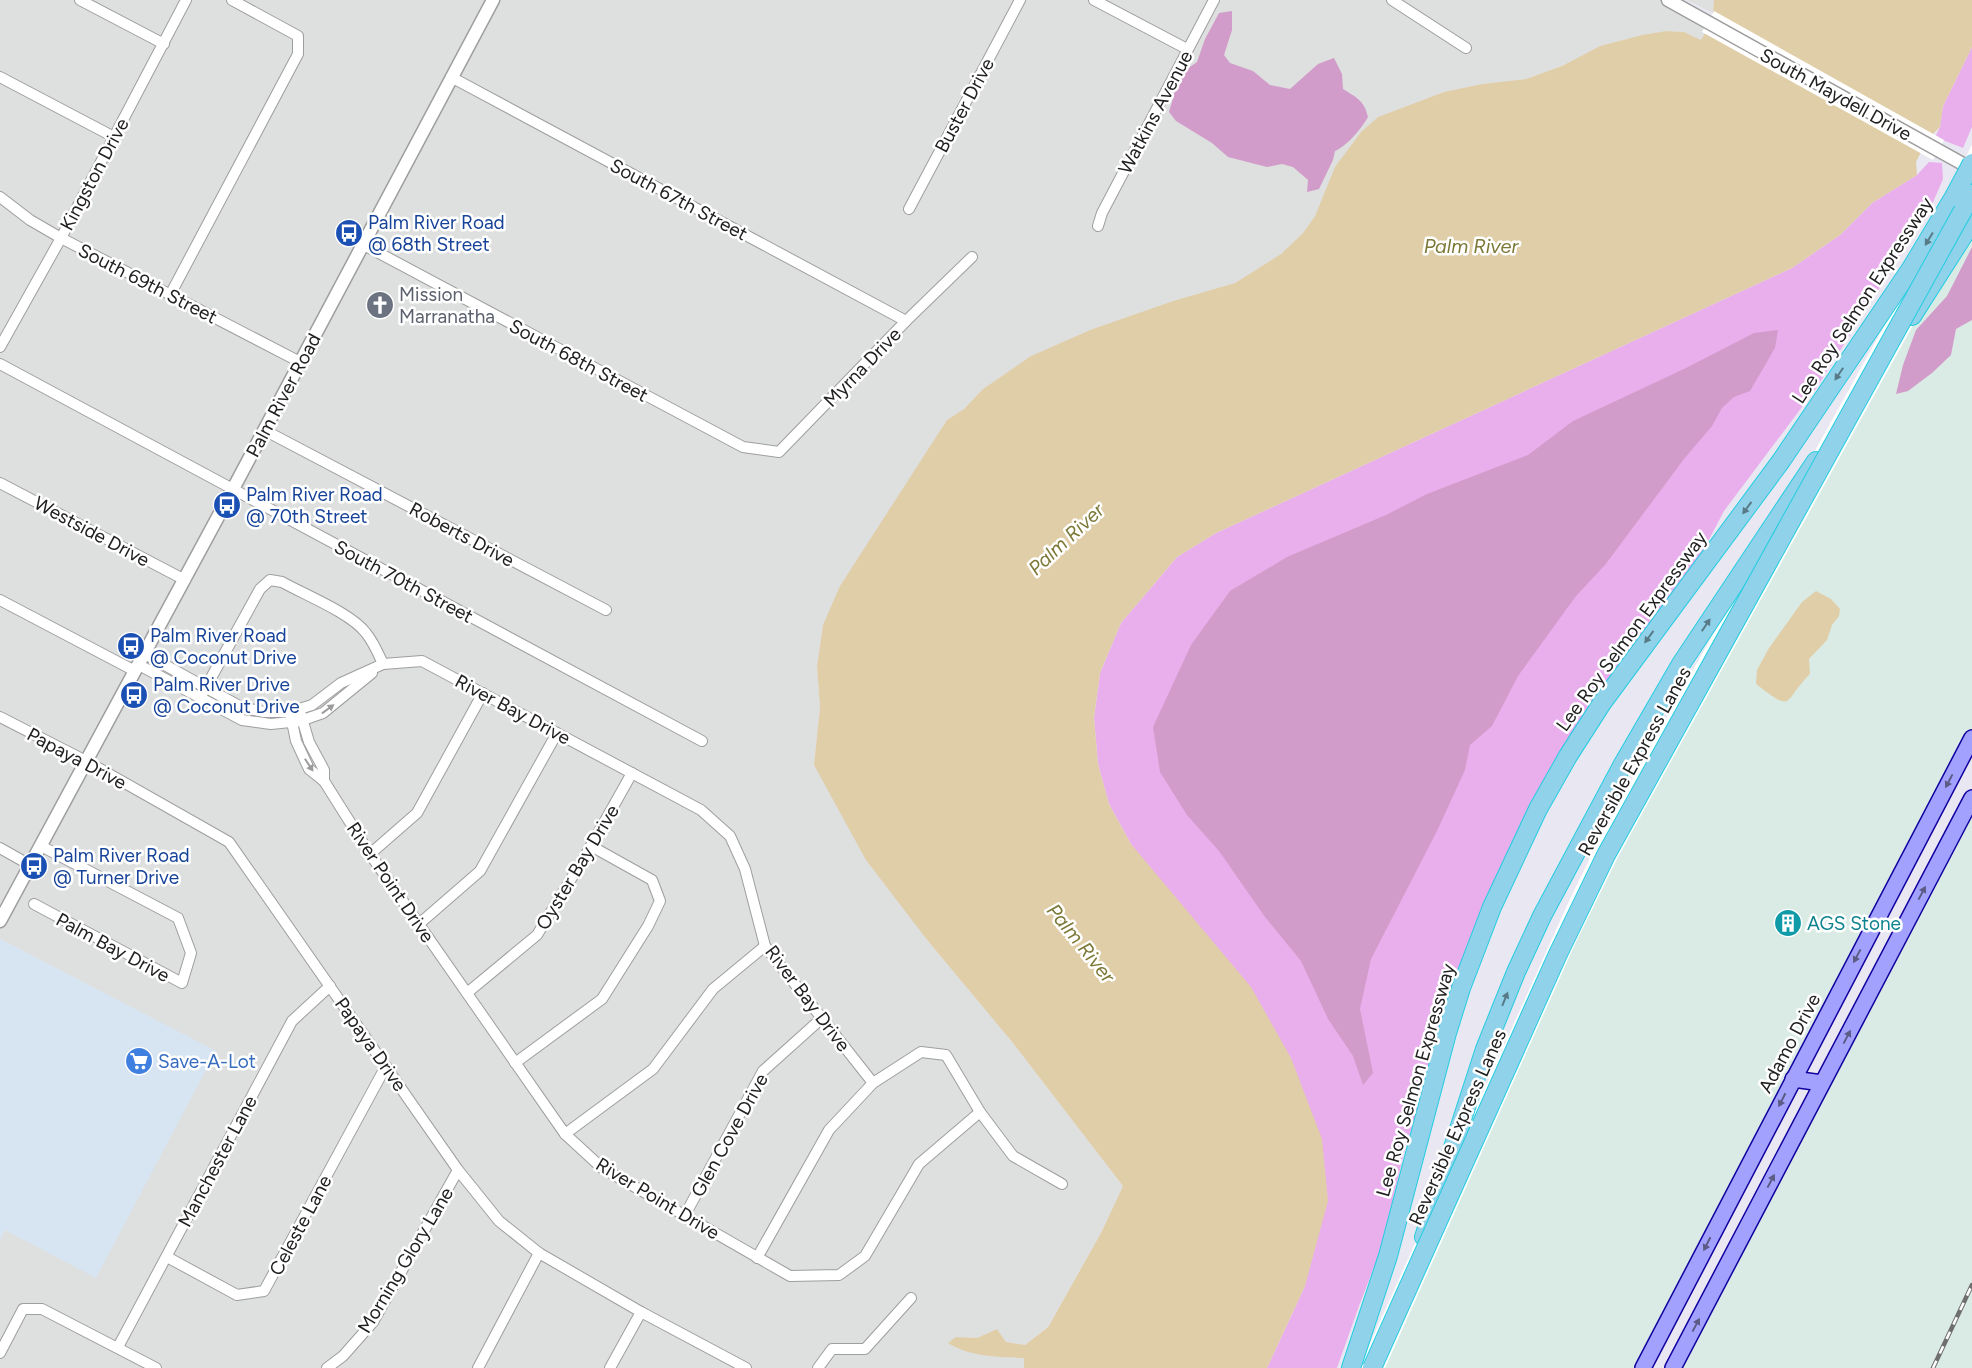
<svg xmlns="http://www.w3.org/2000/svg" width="1972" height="1368" viewBox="0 0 1972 1368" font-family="Figtree,sans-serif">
<rect width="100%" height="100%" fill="#e9e8f2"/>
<!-- residential -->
<g fill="#dedfdf">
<polygon points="0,0 489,0 233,485 0,361"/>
<polygon points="495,0 1675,0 1712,20 1701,40 1684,32 1666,31 1642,35 1600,46 1562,66 1526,79 1482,84 1444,92 1378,117 1361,132 1336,167 1315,216 1303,233 1281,254 1235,283 1173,301 1090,330 1031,356 983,389 964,409 947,420 823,625 817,666 820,707 814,765 928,941 1013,1043 1123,1186 1101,1233 1048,1326 1025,1345 1006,1342 997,1329 977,1338 956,1337 991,1356 1024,1358 1024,1368 750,1368 538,1253 476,1368 0,1368 0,1240 5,1230 215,1051 0,939 0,926 49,844 102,736 0,920 0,364 236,488"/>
<polygon points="1687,0 1714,0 1713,13"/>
<polygon points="539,1257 743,1368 480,1368"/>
</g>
<!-- commercial -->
<polygon fill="#d7e5f2" points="0,939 216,1051 96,1278 5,1230 0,1240"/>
<!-- industrial -->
<g fill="#daebe5">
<polygon points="1972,231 1972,744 1643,1368 1383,1368 1433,1213 1809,481"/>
<polygon points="1972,811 1972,1368 1679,1368"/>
</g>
<!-- grass -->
<g fill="#e9aeec">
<polygon points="1972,47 1972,127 1963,148 1935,137 1940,127 1943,106"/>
<polygon points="1929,162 1942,163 1943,179 1931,207 1817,387 1724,511 1694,568 1593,723 1533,833 1432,1060 1403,1157 1381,1249 1359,1306 1337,1368 1267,1368 1305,1286 1131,844 1109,804 1098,764 1094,718 1100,673 1121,623 1177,557 1216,533 1792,268 1840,235 1872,203 1917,175"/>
</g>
<!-- forest -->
<g fill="#d29cca">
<path d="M1232,11V30L1224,55L1230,63L1253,71L1270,85L1290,89L1318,64L1334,58L1342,74L1343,89C1357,98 1364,100 1368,117C1361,129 1347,146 1335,151L1333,160L1319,189L1307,192L1308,180L1293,167L1282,164L1267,167L1228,157L1212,143L1176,121L1169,112L1178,81L1187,69L1197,62L1205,39L1219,13Z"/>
<polygon points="1972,247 1972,320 1956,329 1951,355 1932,373 1908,391 1896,394 1903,365 1916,330 1947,296"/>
<polygon points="1778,330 1775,348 1750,391 1734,397 1722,408 1712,426 1684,459 1605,565 1576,596 1518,676 1492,726 1470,745 1465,770 1437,831 1371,959 1360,1009 1373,1073 1363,1085 1353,1056 1328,1019 1301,961 1265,917 1219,851 1187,815 1160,772 1153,727 1191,645 1230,591 1287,557 1386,515 1427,494 1528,455 1573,421 1686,368 1754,333"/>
</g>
<!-- water -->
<g fill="#e0cea8">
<path d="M1714,0H1972V47L1943,106L1940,127L1927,140L1916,162L1917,175L1872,203L1840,235L1792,268L1216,533L1177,557L1121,623L1100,673L1094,718L1098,764L1109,804L1131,844L1251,987L1291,1058L1322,1139L1328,1201L1305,1286L1267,1368H1024V1358C999,1357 970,1357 948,1343L956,1337L977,1338L997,1329L1006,1342L1025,1345L1048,1327L1101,1233L1123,1186L1013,1043L928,941L866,860L814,765L820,707L817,666L823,625L840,586L947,420L964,409L983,389L1031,356L1090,330L1173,301L1235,283L1281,254L1303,233L1315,216L1335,167L1361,132L1378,117L1444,92L1482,84L1526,79L1562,66L1600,46L1642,35L1666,31L1684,32L1701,40L1712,21L1710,20L1713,13Z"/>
<path d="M1816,591L1831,599L1840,609L1839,616L1832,625L1827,640L1809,659L1810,674C1782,702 1795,714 1756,684L1757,670L1769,648L1802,602Z"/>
</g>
<!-- pier -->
<g fill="#fff">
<polygon points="1714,11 1944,140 1933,160 1702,32"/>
<polygon points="1972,145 1972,219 1618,857 1576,942 1385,1368 1359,1368 1570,899 1602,834 1662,726 1956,197 1947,192"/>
</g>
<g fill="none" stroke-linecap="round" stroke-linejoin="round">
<!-- minor casing -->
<g stroke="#9e9e9e" stroke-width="12">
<g id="minor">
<polyline points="80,0 164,44"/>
<polyline points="1094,0 1187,49"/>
<polyline points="1392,0 1466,48"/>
<polyline points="0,77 114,137"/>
<polyline points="451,77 906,321"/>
<polyline points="0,197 30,220 61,238 300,362"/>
<polyline points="909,209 1020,0"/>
<polyline points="1098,226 1102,213 1214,0"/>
<polyline points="362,244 743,447 779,452 906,321 972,257"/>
<polyline points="170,295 298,54 298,36 232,0"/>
<polyline points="0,347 61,238 186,0"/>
<polyline points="0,364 702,741"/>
<polyline points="264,430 606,610"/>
<polyline points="0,483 185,580"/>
<polyline points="0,600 135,671"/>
<polyline points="145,654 241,707 264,712 290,712 312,705 341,683 383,664 422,661 701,810 730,836 745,869 765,946 873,1083"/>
<polyline points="139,665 242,720 271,724 300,721 323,713 372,673"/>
<path d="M200,698L260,589L270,580L282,582C305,595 351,613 366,633C374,643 378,653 383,664"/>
<polyline points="290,712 296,741 309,769 324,781 370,854 565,1134 602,1168 790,1276 839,1275 865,1256 919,1164 980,1112"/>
<polyline points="301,715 309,742 324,770 324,781"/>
<polyline points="0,717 86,761 229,842 458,1170 499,1221 539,1253 641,1312 746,1368"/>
<polyline points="0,848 30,865"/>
<polyline points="370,854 417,813 483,693"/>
<polyline points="34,904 182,983 191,953 178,918 41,846"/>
<polyline points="419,924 480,871 557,733"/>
<polyline points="467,993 537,935 591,846 632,773"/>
<polyline points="515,1063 602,999 648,926 660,901 652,880 591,846"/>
<polyline points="565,1134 653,1069 713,989 765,946"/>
<polyline points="685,1215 763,1071 822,1018"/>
<polyline points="167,1257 237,1295 264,1291 386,1066"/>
<polyline points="757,1258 829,1130 873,1083 921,1052 946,1055 980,1112 1013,1156 1062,1184"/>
<polyline points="118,1347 292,1021 330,986"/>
<polyline points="0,1353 23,1309 42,1309 156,1368"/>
<polyline points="327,1368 343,1356 373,1322 458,1170"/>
<polyline points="478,1368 539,1253"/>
<polyline points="610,1368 641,1312"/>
<polyline points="818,1368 832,1349 865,1349 911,1298"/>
</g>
</g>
<!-- tertiary casing -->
<g stroke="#9e9e9e" stroke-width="15">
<g id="tertiary">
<polyline points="1668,0 1972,169"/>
<polyline points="0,921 233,489 493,0"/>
</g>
</g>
<!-- primary casing -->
<g stroke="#12009f" stroke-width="18">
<g id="primary">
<polyline points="1793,1079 1822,1083"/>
<polyline points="1643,1368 1972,738"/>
<polyline points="1673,1368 1972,798"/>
</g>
</g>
<!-- motorway casing -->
<g stroke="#24cde0" stroke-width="20">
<g id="motorway">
<polyline points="1912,316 1972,222"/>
<polyline points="1424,1237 1485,1049 1516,972 1542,916 1623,764 1681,664 1816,461"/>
<polyline points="1351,1368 1388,1256 1447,1033 1461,988 1492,907 1538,809 1568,756 1602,703 1781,461 1912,267 1954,197"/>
</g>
</g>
<!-- minor -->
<use href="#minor" stroke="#fff" stroke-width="10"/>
<!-- tertiary -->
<use href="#tertiary" stroke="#fff" stroke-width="12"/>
<!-- primary -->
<use href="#primary" stroke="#a2a1fe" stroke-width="15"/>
<!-- motorway -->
<use href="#motorway" stroke="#8fd2ea" stroke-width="18"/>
<!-- rail casing -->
<g stroke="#6f6f6f" stroke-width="4.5">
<polyline id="rail" points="1933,1368 1972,1285"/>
</g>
<!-- rail -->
<use href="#rail" stroke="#fff" stroke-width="2.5" stroke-dasharray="8" stroke-linecap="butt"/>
<!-- motorway-bridge casing -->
<g stroke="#24cde0" stroke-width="20" stroke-linecap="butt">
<g id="motorway-bridge">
<polyline points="1954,197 1972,163"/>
<polyline points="1372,1368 1558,954 1606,855 1972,194"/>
</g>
</g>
<!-- motorway-bridge -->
<use href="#motorway-bridge" stroke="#8fd2ea" stroke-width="18"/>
</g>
<!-- one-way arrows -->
<defs><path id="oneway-solid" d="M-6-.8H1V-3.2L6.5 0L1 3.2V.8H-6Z" transform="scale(1.25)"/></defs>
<g fill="#587a86">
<use href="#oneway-solid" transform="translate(1929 239) rotate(121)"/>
<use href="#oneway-solid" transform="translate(1839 374) rotate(124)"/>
<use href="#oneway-solid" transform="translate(1747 508) rotate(126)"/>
<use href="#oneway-solid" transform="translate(1706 625) rotate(-56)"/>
<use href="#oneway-solid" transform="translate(1649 637) rotate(126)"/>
<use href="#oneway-solid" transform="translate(1505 999) rotate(-68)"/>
</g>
<g fill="#9b9b9b">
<use href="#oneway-solid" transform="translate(328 709) rotate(-36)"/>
<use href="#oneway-solid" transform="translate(309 765) rotate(57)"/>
</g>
<g fill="#5b5b84">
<use href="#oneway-solid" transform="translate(1949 781) rotate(118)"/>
<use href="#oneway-solid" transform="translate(1922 893) rotate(-62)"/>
<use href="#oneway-solid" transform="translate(1857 956) rotate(118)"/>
<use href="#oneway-solid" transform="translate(1847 1037) rotate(-62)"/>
<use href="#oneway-solid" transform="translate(1782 1100) rotate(117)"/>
<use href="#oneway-solid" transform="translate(1771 1181) rotate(-62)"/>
<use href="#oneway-solid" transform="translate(1707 1244) rotate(117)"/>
<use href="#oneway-solid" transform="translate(1696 1325) rotate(-62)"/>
</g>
<!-- icons -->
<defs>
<g id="bus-disc" transform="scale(1.4375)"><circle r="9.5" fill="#1a4fb4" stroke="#fff"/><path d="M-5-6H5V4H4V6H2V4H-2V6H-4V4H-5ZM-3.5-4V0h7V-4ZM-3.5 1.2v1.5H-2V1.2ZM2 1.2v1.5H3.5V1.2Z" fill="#fff"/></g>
<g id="church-disc" transform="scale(1.4375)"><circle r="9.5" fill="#6b7280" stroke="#fff"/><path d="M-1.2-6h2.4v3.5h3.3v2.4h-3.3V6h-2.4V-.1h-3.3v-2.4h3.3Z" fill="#fff"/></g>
<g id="building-disc" transform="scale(1.4375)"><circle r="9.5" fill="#0f9aa8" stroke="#fff"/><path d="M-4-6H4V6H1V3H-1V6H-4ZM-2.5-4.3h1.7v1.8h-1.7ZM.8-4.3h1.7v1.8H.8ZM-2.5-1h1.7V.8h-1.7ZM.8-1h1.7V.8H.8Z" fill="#fff"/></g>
<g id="supermarket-disc" transform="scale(1.4375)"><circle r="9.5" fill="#3f7fe0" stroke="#fff"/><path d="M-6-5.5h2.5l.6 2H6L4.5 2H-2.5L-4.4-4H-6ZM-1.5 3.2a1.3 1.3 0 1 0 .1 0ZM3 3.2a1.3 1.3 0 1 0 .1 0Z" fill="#fff"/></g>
</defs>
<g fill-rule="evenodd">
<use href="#bus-disc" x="349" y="233"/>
<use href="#church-disc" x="380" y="305"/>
<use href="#bus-disc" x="227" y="505"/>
<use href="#bus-disc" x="131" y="646"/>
<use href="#bus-disc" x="134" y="695"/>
<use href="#bus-disc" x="34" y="866"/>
<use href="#building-disc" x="1788" y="923"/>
<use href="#supermarket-disc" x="139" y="1061"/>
</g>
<g text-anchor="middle" stroke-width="5" stroke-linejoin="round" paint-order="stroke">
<!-- street labels -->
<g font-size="19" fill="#212121" stroke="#fff">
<text transform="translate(1836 94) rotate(29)" y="7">South Maydell Drive</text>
<text transform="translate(964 105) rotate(-62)" y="7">Buster Drive</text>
<text transform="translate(1155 112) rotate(-62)" y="7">Watkins Avenue</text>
<text transform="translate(94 174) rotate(-62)" y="7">Kingston Drive</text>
<text transform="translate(679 199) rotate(28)" y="7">South 67th Street</text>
<text transform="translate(148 283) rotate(27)" y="7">South 69th Street</text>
<text transform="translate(1862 300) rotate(-57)" y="7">Lee Roy Selmon Expressway</text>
<text transform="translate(579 360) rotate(28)" y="7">South 68th Street</text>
<text transform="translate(862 367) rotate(-46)" y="7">Myrna Drive</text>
<text transform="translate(283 395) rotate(-62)" y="7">Palm River Road</text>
<text transform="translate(92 531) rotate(28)" y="7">Westside Drive</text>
<text transform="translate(462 534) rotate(28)" y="7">Roberts Drive</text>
<text transform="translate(404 581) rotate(28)" y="7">South 70th Street</text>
<text transform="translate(1631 631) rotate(-54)" y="7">Lee Roy Selmon Expressway</text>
<text transform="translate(513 709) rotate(28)" y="7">River Bay Drive</text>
<text transform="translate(77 758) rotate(28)" y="7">Papaya Drive</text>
<text transform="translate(1634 761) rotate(-61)" y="7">Reversible Express Lanes</text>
<text transform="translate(577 867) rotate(-59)" y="7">Oyster Bay Drive</text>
<text transform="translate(391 882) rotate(56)" y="7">River Point Drive</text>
<text transform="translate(113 947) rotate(28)" y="7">Palm Bay Drive</text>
<text transform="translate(808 998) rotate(53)" y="7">River Bay Drive</text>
<text transform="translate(1789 1043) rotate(-62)" y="7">Adamo Drive</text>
<text transform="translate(371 1044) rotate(55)" y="7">Papaya Drive</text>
<text transform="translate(1415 1080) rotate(-74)" y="7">Lee Roy Selmon Expressway</text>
<text transform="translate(1457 1127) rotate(-66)" y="7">Reversible Express Lanes</text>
<text transform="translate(729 1135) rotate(-61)" y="7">Glen Cove Drive</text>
<text transform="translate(217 1161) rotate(-62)" y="7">Manchester Lane</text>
<text transform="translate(658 1198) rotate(31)" y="7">River Point Drive</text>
<text transform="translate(300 1225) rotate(-62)" y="7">Celeste Lane</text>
<text transform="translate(405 1260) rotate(-59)" y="7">Morning Glory Lane</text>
</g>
<!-- transit labels -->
<g font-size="19" fill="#164399" stroke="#fff" text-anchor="start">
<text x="368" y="229">Palm River Road<tspan x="368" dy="22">@ 68th Street</tspan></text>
<text x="246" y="501">Palm River Road<tspan x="246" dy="22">@ 70th Street</tspan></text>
<text x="150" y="642">Palm River Road<tspan x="150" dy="22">@ Coconut Drive</tspan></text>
<text x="153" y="691">Palm River Drive<tspan x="153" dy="22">@ Coconut Drive</tspan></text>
<text x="53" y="862">Palm River Road<tspan x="53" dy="22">@ Turner Drive</tspan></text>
</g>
<!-- worship labels -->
<g font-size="19" fill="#5b616d" stroke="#fff" text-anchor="start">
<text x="399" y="301">Mission<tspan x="399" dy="22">Marranatha</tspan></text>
</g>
<!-- culture labels -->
<g font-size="19" fill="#0d838f" stroke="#fff" text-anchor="start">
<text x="1807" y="930">AGS Stone</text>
</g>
<!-- shop labels -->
<g font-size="19" fill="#366cbe" stroke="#fff" text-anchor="start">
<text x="158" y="1068">Save-A-Lot</text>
</g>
<!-- water labels -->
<g font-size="20" font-style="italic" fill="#7c7836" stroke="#fff">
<text x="1471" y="253">Palm River</text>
<text transform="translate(1066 539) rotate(-43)" y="7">Palm River</text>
<text transform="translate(1081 943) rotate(51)" y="7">Palm River</text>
</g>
</g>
</svg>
